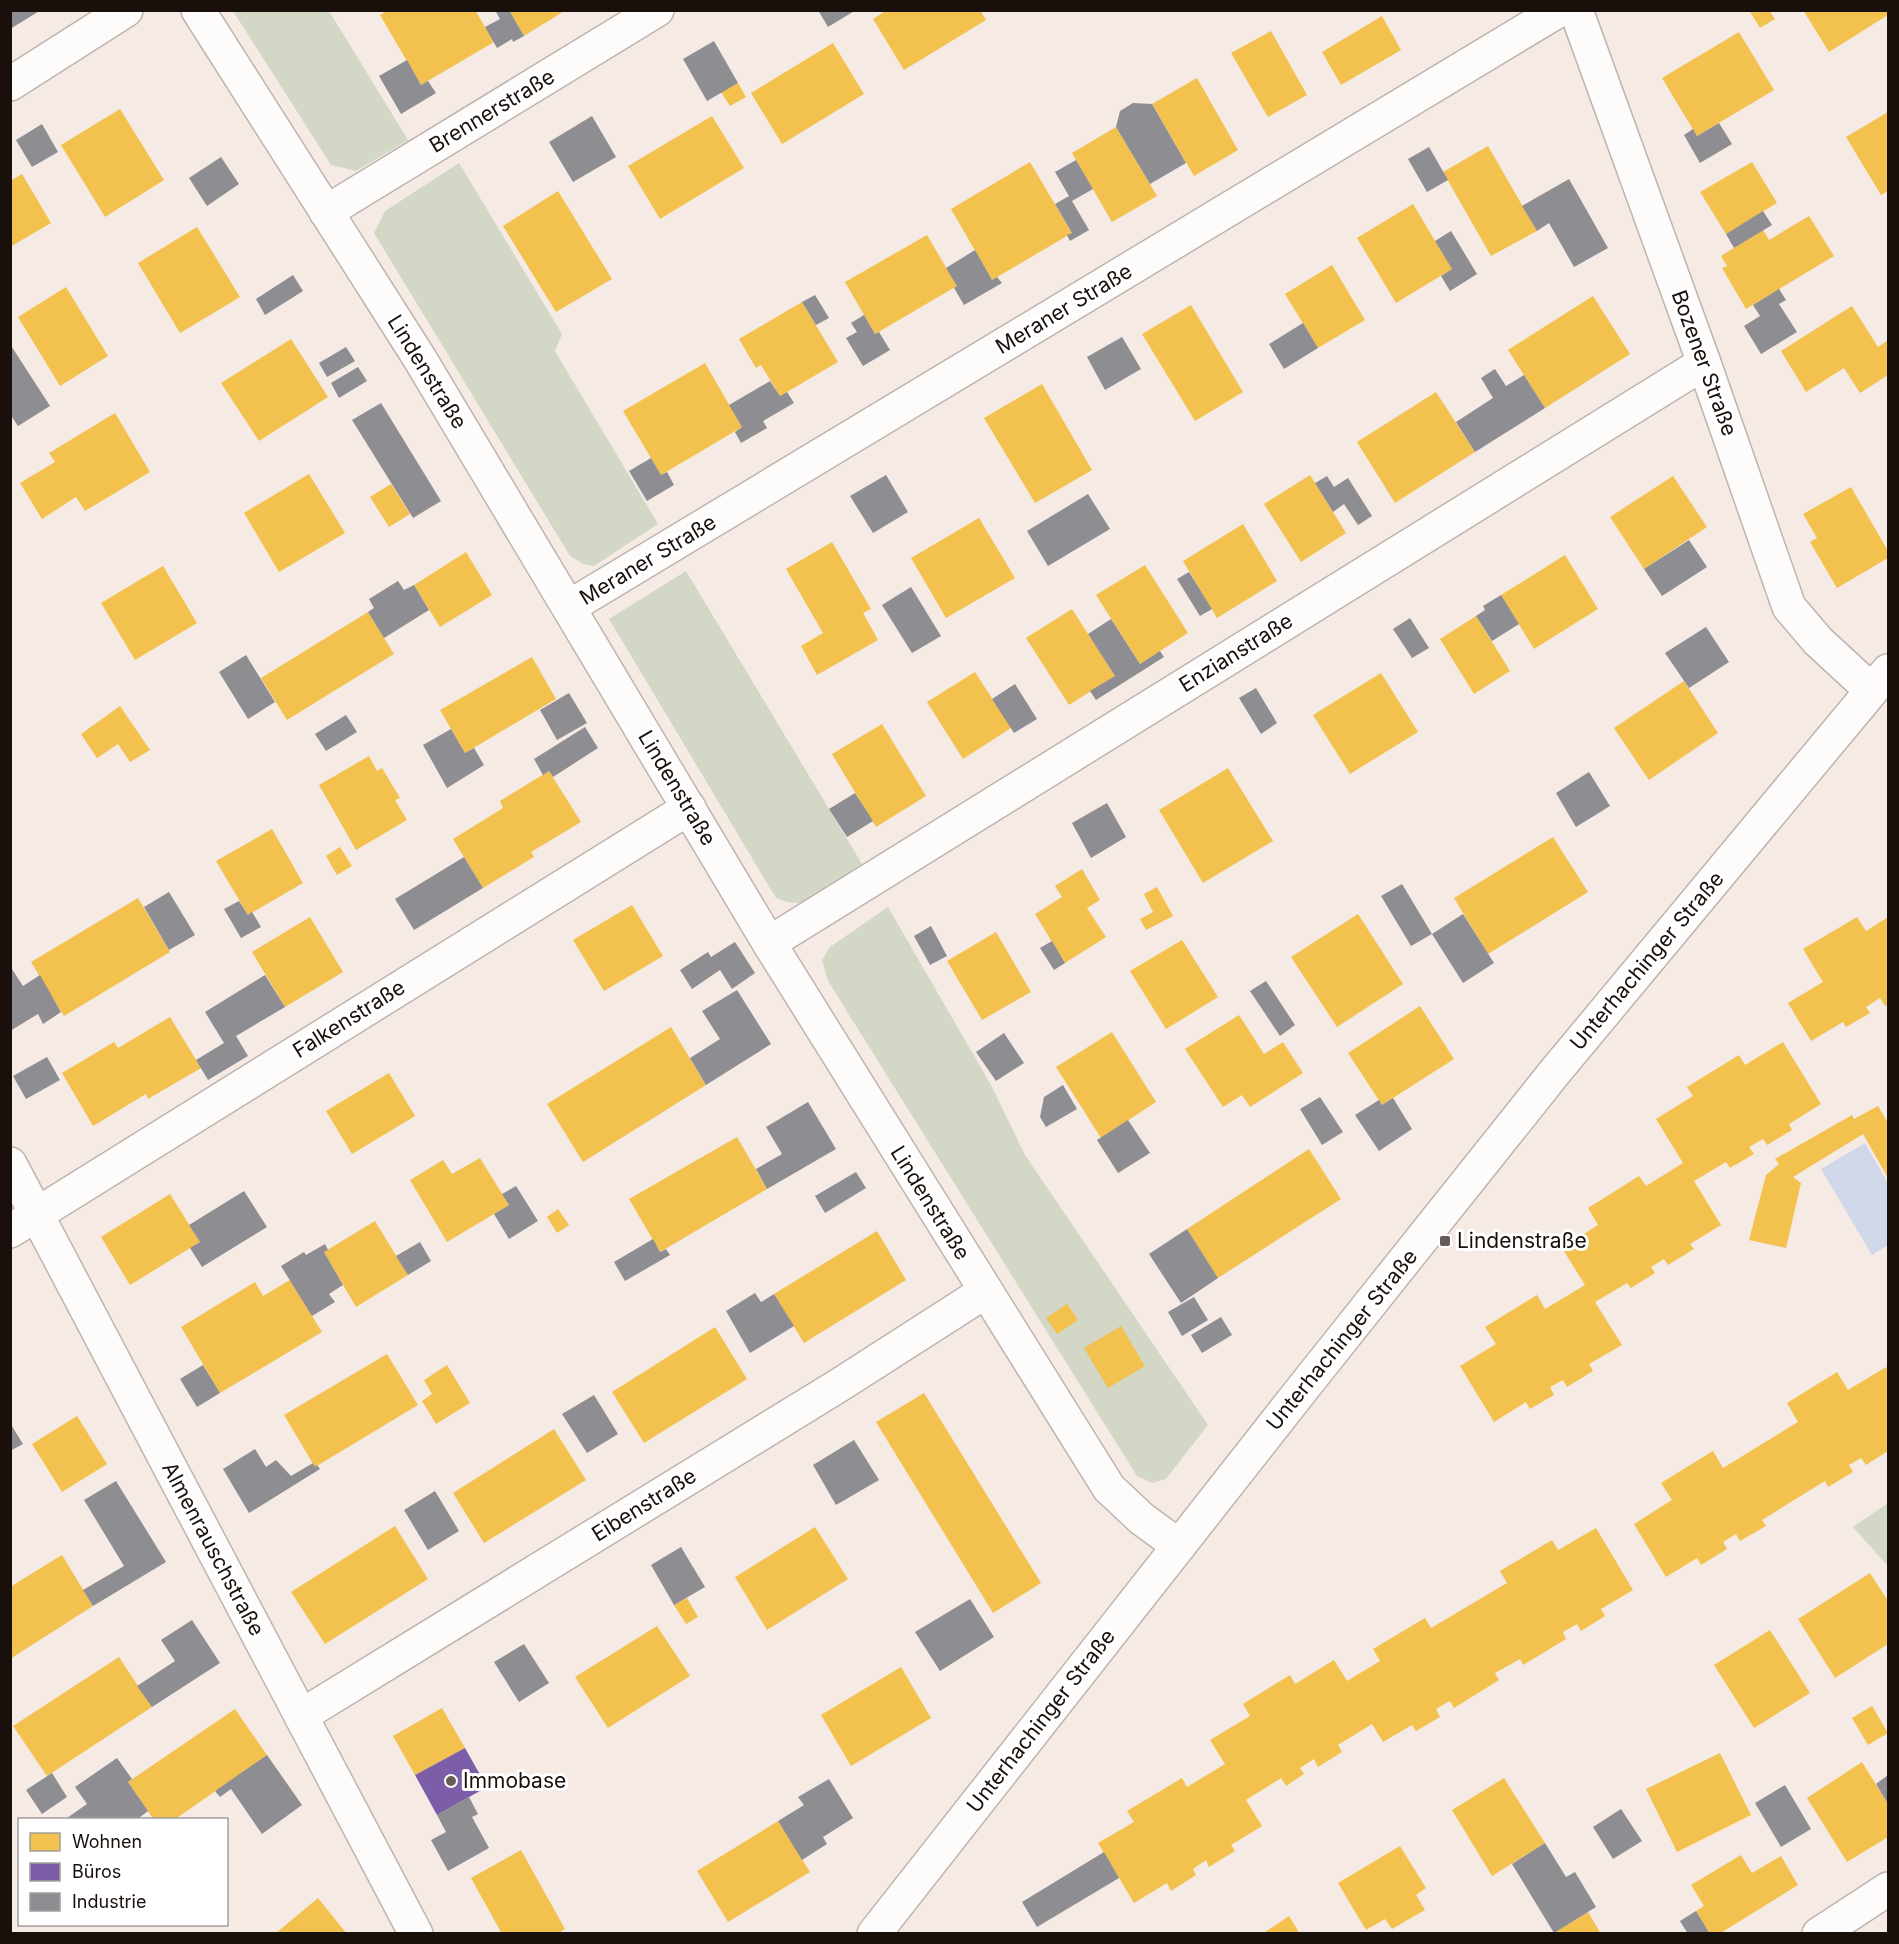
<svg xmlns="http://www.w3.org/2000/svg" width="1899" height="1944" viewBox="0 0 1899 1944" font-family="Inter,sans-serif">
<rect width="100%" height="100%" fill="#f6eae5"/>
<!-- green -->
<g fill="#d3d7c6">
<polygon points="233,11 329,11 408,140 356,171 331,165"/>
<polygon points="459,163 562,334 555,351 658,524 594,566 583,564 570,556 374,233 385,211"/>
<polygon points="686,571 865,869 810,904 787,902 776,898 609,619"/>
<polygon points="888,907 991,1085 1025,1155 1208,1425 1166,1479 1152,1483 1137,1476 828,981 822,960 830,947"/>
<polygon points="1888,1503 1888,1566 1853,1527"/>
</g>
<!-- water -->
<polygon fill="#d0d7e9" points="1865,1143 1888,1183 1888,1245 1872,1255 1821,1169"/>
<!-- homes -->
<g fill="#f2c14e">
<polygon points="388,10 475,10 494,42 421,85 380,15"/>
<polygon points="509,10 566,10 524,36"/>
<polygon points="887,10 980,10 986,20 904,70 873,19"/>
<polygon points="1749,10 1769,10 1775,19 1760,28"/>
<polygon points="1803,10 1888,10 1888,15 1829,52"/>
<polygon points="1382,16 1401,50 1341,85 1322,52"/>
<polygon points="1271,31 1307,95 1268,117 1231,53"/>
<polygon points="1739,32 1774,90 1697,136 1662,78"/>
<polygon points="833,43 864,94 782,144 751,93"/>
<polygon points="1197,78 1238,150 1194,176 1152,104"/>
<polygon points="738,83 746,97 730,106 721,92"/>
<polygon points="120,109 164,180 105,217 61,145"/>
<polygon points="1888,112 1888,191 1881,195 1846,137"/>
<polygon points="712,116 744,168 660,219 628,166"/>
<polygon points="1116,127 1157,196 1112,222 1072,153"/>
<polygon points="1488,146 1537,231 1491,256 1443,172"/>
<polygon points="1030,162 1072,233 992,280 951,209"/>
<polygon points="1752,162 1777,203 1726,234 1700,192"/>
<polygon points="22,174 51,223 10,247 10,181"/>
<polygon points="558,191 612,279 556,312 503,226"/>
<polygon points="1413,204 1452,269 1396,303 1357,238"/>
<polygon points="1809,216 1834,256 1746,309 1722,268 1727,266 1721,256 1763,230 1769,240"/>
<polygon points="197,227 240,297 180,333 138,263"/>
<polygon points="927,235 957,286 875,334 845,282"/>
<polygon points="1332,265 1365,320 1318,348 1285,294"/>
<polygon points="66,287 108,356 60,386 18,317"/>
<polygon points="1593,296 1630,354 1545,408 1508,350"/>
<polygon points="802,302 838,362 780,396 761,365 756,368 739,339"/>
<polygon points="1191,305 1243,392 1195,421 1142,334"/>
<polygon points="1852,306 1878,347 1888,340 1888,375 1860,393 1844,368 1806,392 1781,351"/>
<polygon points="291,339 328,397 259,441 221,383"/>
<polygon points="705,363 742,427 661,475 623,411"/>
<polygon points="1042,384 1092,470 1035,503 984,418"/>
<polygon points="1436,392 1475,452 1395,503 1357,442"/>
<polygon points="115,413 150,472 85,511 76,497 42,519 20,483 55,462 49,453"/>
<polygon points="309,474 345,533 279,572 244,513"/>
<polygon points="1310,475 1346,533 1301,562 1264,504"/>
<polygon points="1673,476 1707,527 1644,569 1610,517"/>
<polygon points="391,484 410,514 389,527 370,497"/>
<polygon points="1851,487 1888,551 1888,558 1837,588 1810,542 1817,538 1803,514"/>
<polygon points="979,518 1015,578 946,618 911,558"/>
<polygon points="1243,524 1277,581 1217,618 1183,561"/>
<polygon points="832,542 871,609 863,613 878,640 817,675 801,646 823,633 786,569"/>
<polygon points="466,552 492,595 440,627 414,585"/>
<polygon points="1565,555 1598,609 1534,649 1501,595"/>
<polygon points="1145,565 1188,633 1140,664 1096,595"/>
<polygon points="163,566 197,623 135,660 101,603"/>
<polygon points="1072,609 1115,676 1069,705 1026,638"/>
<polygon points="368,612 394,654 287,720 261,678"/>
<polygon points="1476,616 1510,671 1474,694 1440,639"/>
<polygon points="532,657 556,699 465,753 440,710"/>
<polygon points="975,672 1011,728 963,759 927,702"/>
<polygon points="1381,673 1418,732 1350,774 1313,715"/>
<polygon points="1684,681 1718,733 1649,780 1614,728"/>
<polygon points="120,706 150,750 130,762 118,744 97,758 81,734"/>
<polygon points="882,724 926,796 876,827 832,754"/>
<polygon points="369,756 377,771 382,768 400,798 395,800 407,820 356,850 319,785"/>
<polygon points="1228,768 1273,841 1203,883 1159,810"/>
<polygon points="549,771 581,822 531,852 534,857 483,888 453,839 503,808 500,801"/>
<polygon points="272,829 303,883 248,915 216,861"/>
<polygon points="1553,837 1588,892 1488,954 1454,898"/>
<polygon points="340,847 352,866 337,875 326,856"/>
<polygon points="1082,869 1100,900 1087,908 1106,937 1065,963 1035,914 1062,897 1055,886"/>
<polygon points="1157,887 1173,916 1146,930 1140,919 1153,912 1144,894"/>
<polygon points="138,898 170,952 64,1016 31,962"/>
<polygon points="632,905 663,956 604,991 573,940"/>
<polygon points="1358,914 1403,984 1337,1027 1291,957"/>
<polygon points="310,917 343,972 285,1007 252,952"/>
<polygon points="1857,917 1866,931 1888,917 1888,1004 1885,1006 1880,998 1866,1007 1870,1013 1846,1027 1843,1022 1811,1041 1788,1003 1823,982 1803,949"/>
<polygon points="996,932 1031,992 982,1020 947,961"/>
<polygon points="1182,940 1218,997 1166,1029 1130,971"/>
<polygon points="1420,1006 1454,1059 1382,1105 1348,1053"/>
<polygon points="1239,1015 1264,1054 1283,1042 1303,1073 1250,1107 1242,1095 1223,1107 1185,1049"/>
<polygon points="170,1017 201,1068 148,1099 146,1094 93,1126 62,1073 114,1042 118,1048"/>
<polygon points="671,1027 706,1085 583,1162 547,1104"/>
<polygon points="1112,1032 1156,1102 1101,1138 1056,1067"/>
<polygon points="1783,1042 1821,1104 1789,1124 1792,1130 1767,1145 1763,1139 1749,1147 1754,1154 1730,1168 1726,1162 1694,1181 1721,1225 1690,1244 1694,1249 1668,1265 1664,1259 1651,1267 1655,1273 1631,1288 1627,1283 1595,1302 1622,1345 1589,1364 1593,1371 1567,1387 1563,1380 1550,1387 1554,1395 1530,1409 1526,1402 1494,1422 1460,1366 1496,1344 1485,1327 1537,1295 1545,1309 1585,1285 1562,1248 1598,1225 1588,1208 1639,1176 1646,1186 1683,1163 1656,1119 1693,1096 1687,1087 1739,1055 1745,1065"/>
<polygon points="389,1073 415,1116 352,1154 326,1111"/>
<polygon points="1878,1106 1888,1123 1888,1178 1863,1134 1793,1177 1801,1183 1786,1248 1749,1240 1766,1175 1779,1164 1775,1159 1852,1115 1854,1119"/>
<polygon points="737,1137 767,1189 660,1252 629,1199"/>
<polygon points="1309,1149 1341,1199 1218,1278 1187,1229"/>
<polygon points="480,1158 509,1205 447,1242 410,1180 443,1160 452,1174"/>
<polygon points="170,1194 200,1242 130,1285 101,1237"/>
<polygon points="558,1209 569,1225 557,1233 547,1217"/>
<polygon points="375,1221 408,1275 356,1307 324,1252"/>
<polygon points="877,1231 906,1280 804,1343 774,1294"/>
<polygon points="290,1280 322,1332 220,1393 181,1327 255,1282 263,1296"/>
<polygon points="1067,1304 1078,1320 1057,1334 1046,1318"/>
<polygon points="1121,1326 1145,1366 1108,1388 1084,1348"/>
<polygon points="715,1327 747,1379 644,1443 612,1392"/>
<polygon points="387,1354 418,1405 315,1467 284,1415"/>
<polygon points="447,1365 470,1403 436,1424 422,1401 432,1394 424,1380"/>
<polygon points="1886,1367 1888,1371 1888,1451 1866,1465 1861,1458 1849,1465 1853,1472 1828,1487 1825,1481 1794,1500 1762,1520 1766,1526 1740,1541 1736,1534 1723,1542 1727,1549 1701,1565 1697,1558 1666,1577 1634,1524 1672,1500 1661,1483 1713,1451 1723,1468 1798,1422 1787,1403 1837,1372 1848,1390"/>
<polygon points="924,1393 1041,1583 993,1613 876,1422"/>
<polygon points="77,1416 107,1464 62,1492 32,1444"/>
<polygon points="554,1429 586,1480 484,1543 453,1493"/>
<polygon points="395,1526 428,1579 325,1644 291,1592"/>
<polygon points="815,1527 848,1579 767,1630 735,1577"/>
<polygon points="1596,1528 1633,1590 1601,1609 1605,1616 1581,1631 1577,1624 1563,1632 1566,1639 1523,1665 1520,1659 1495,1673 1499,1680 1454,1708 1450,1701 1436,1709 1440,1717 1416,1731 1412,1725 1383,1742 1372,1724 1338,1745 1342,1752 1318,1767 1314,1759 1300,1768 1304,1774 1286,1786 1281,1778 1246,1800 1262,1826 1231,1845 1235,1851 1209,1867 1206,1860 1193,1869 1196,1875 1171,1891 1167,1883 1134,1903 1098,1843 1134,1822 1127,1811 1182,1778 1187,1787 1225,1764 1210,1740 1250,1716 1243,1704 1290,1675 1295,1684 1334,1660 1347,1681 1380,1661 1373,1649 1425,1618 1431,1628 1507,1583 1500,1571 1552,1540 1558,1550"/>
<polygon points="62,1555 93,1606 10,1659 10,1587"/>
<polygon points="1870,1573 1888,1601 1888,1644 1835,1678 1798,1619"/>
<polygon points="687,1598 698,1617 686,1624 674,1605"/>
<polygon points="657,1626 690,1676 608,1728 575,1677"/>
<polygon points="1770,1630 1810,1693 1754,1728 1714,1665"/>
<polygon points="119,1657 152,1707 47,1776 13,1726"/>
<polygon points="901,1667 931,1718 851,1766 821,1715"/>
<polygon points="1872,1706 1888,1733 1868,1745 1852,1718"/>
<polygon points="442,1708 465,1748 415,1775 393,1736"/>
<polygon points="235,1709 267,1755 174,1820 154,1820 128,1782"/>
<polygon points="1720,1753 1751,1815 1677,1852 1646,1789"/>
<polygon points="1862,1762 1888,1804 1888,1837 1847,1862 1807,1798"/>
<polygon points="1504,1778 1545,1843 1492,1876 1452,1810"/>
<polygon points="778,1821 810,1872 728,1922 697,1871"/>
<polygon points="1400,1846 1426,1888 1416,1895 1425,1910 1392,1929 1385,1919 1366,1930 1338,1883"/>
<polygon points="521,1850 565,1929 557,1934 502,1934 471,1878"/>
<polygon points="1741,1855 1752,1873 1781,1856 1798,1885 1719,1934 1710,1934 1696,1911 1704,1906 1691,1885"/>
<polygon points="318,1898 347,1934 275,1934"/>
<polygon points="1588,1912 1601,1934 1552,1934"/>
<polygon points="1289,1916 1300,1934 1262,1934"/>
</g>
<!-- offices -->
<polygon fill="#7b5ea7" points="465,1748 487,1787 437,1815 415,1775"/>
<!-- industry -->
<g fill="#8d8d92">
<polygon points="10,10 41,10 10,29"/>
<polygon points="495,10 509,10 524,36 513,42 512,39 497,48 485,27 500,19"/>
<polygon points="818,10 856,10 828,27"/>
<polygon points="714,41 738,83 707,101 683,59"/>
<polygon points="407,60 421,85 428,81 436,93 401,114 379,76"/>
<polygon points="1133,103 1152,104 1186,163 1150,184 1116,127 1120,111"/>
<polygon points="592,116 616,157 573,182 549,142"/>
<polygon points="1719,123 1732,144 1700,163 1684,135 1693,129 1697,136"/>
<polygon points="42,124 58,152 32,167 16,140"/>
<polygon points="1429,147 1448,180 1427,192 1408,159"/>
<polygon points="221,157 239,184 207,206 189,178"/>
<polygon points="1076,160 1093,189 1072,201 1089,230 1070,241 1067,235 1072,233 1055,204 1069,196 1055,172"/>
<polygon points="1569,179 1608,248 1574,267 1549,223 1537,231 1522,206"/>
<polygon points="1763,211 1772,225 1734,248 1726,234"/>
<polygon points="1451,231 1477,274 1450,291 1441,276 1452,269 1435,241"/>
<polygon points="975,250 992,280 997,277 1002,283 964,305 954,288 957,286 946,268"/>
<polygon points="293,275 303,291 265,315 256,299"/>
<polygon points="1779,289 1786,300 1779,304 1797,332 1761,354 1744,326 1760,316 1753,305"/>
<polygon points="815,295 829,318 816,325 802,302"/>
<polygon points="864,315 875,334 879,332 890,350 863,366 846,338 857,332 851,323"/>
<polygon points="1303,323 1318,348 1284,369 1269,344"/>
<polygon points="1122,337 1141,369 1105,390 1087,357"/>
<polygon points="10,344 50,406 18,426 10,414"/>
<polygon points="346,347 355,361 327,377 319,363"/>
<polygon points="358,367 367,381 339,398 331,383"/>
<polygon points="1495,369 1506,386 1524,375 1545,408 1475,452 1456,422 1493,398 1481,378"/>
<polygon points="770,381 780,396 787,392 794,403 763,421 767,428 741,443 735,432 742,427 729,405"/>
<polygon points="381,403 441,501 413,518 352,420"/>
<polygon points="651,458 661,475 667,472 674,485 647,501 629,471"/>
<polygon points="886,475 908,512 873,533 850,496"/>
<polygon points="1327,476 1334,487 1348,478 1372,516 1358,525 1344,504 1333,512 1315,483"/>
<polygon points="1088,494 1110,529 1048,566 1027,531"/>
<polygon points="1689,540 1707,567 1662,596 1644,569"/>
<polygon points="1189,572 1212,609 1200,616 1177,579"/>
<polygon points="398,581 404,590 414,585 429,610 384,638 368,612 374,608 369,599"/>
<polygon points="911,587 941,636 912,653 882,605"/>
<polygon points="1501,595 1519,624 1492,641 1476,616 1485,610 1483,606"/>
<polygon points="1410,618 1429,648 1412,658 1393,629"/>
<polygon points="1111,619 1140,664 1160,651 1164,657 1096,700 1090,691 1115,676 1088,634"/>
<polygon points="1706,627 1729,662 1689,688 1665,653"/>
<polygon points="246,655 275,702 248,719 219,672"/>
<polygon points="1015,684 1037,719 1014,733 992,699"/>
<polygon points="1256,688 1277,723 1261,734 1239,698"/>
<polygon points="569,693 587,723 557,740 540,710"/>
<polygon points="346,715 357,732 326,751 315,734"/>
<polygon points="585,727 598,748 553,777 549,771 543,775 534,759"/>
<polygon points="451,729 465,753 474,748 484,765 447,788 423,745"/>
<polygon points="1589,772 1610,806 1576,827 1556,793"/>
<polygon points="855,793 873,821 847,837 829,809"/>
<polygon points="1107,803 1126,837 1091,858 1072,823"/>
<polygon points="464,857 483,888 414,930 395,899"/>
<polygon points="1402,884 1432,934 1411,946 1381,896"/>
<polygon points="169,892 195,935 169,950 144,907"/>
<polygon points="239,901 248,915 252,912 261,927 241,938 224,909"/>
<polygon points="1463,914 1494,963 1463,983 1432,934"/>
<polygon points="931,926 947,956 930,965 914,936"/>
<polygon points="1052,941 1065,963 1054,970 1040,948"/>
<polygon points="735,942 755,973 732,989 720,970 692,989 680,970 708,952 711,957"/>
<polygon points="10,966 23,986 40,975 61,1012 43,1024 38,1014 10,1031"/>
<polygon points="265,975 285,1007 236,1036 248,1056 208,1080 196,1060 224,1043 205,1012"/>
<polygon points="1266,981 1295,1025 1280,1036 1250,991"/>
<polygon points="737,990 771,1044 706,1085 690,1058 720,1039 702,1011"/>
<polygon points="1004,1033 1024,1063 996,1081 976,1052"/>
<polygon points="47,1057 60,1080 26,1099 13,1076"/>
<polygon points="1063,1085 1077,1109 1046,1127 1040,1117 1044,1097"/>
<polygon points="1320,1097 1343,1132 1322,1145 1300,1109"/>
<polygon points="1393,1098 1412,1129 1379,1151 1355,1115 1379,1100 1382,1105"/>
<polygon points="808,1102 836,1149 767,1189 756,1169 782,1154 766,1127"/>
<polygon points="1128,1120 1150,1153 1118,1173 1097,1140"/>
<polygon points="856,1172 866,1188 825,1213 815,1196"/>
<polygon points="516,1186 538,1221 509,1239 494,1214 509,1205 502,1194"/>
<polygon points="244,1191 267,1227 202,1267 190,1248 200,1242 189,1225"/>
<polygon points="1187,1229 1218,1278 1181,1303 1149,1254"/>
<polygon points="653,1239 660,1252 666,1249 670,1255 625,1281 614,1262"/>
<polygon points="420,1242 431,1261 408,1275 396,1256"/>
<polygon points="325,1244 328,1250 324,1252 343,1285 329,1294 335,1302 312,1316 281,1266 304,1252 306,1255"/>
<polygon points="755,1293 761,1302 774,1294 794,1326 750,1353 726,1311"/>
<polygon points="1194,1297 1208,1320 1182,1336 1168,1312"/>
<polygon points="1221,1317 1232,1335 1202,1353 1191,1335"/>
<polygon points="203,1365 220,1393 197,1407 180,1379"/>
<polygon points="594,1395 618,1434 587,1453 562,1414"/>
<polygon points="10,1423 23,1444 10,1451"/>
<polygon points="854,1440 879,1480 836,1505 813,1465"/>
<polygon points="255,1449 266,1467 276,1460 291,1476 313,1463 315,1467 317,1465 320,1469 249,1513 223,1469"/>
<polygon points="116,1481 166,1562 93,1606 83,1590 124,1566 84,1500"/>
<polygon points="435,1491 459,1531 428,1550 404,1510"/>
<polygon points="681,1547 705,1587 674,1605 651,1565"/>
<polygon points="970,1599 994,1637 940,1671 915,1632"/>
<polygon points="192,1620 220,1663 152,1707 137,1686 175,1661 161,1640"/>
<polygon points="524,1644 549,1683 519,1702 494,1662"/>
<polygon points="267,1755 302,1805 262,1834 231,1789 220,1797 215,1791"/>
<polygon points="117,1758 132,1779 128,1782 148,1811 136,1820 64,1820 87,1804 75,1787"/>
<polygon points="52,1773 67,1797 42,1814 26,1790"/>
<polygon points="1888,1775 1888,1804 1876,1784"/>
<polygon points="829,1779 853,1818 823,1837 827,1844 802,1860 778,1821 804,1805 798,1797"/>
<polygon points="1785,1785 1811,1829 1781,1847 1755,1803"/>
<polygon points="469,1797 478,1814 472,1817 489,1848 448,1871 431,1840 446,1832 437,1815"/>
<polygon points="1621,1809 1642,1841 1613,1859 1593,1827"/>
<polygon points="1545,1843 1566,1877 1575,1872 1596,1907 1554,1933 1512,1864"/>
<polygon points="1104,1852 1119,1878 1037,1927 1022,1902"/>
<polygon points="1696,1911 1710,1934 1688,1934 1680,1921"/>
</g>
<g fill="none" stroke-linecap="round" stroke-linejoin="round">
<!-- minor casing -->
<g stroke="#beb4af" stroke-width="36">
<g id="minor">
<polyline points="198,10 420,359 769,943 1109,1488 1142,1519 1179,1546"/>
<polyline points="1576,10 1704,363 1789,607 1818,641 1871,690"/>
<polyline points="10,84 126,10"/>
<polyline points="326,212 657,10"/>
<polyline points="569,607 1559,10"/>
<polyline points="769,943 1704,363"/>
<polyline points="10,1164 416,1934"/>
<polyline points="10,1231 689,808"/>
<polyline points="301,1716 841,1384 986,1291"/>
<polyline points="1819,1934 1888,1889"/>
</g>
</g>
<!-- secondary casing -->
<g stroke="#beb4af" stroke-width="36">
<polyline id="secondary" points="874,1934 1303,1388 1554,1073 1888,671"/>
</g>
<!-- minor -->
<use href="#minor" stroke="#fefcfb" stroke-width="33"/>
<!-- secondary -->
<use href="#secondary" stroke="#fefcfb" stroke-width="33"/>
</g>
<!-- markers -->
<g fill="#665c58" stroke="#fff" stroke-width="2">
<rect x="1439" y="1235" width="12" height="12" rx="3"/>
<circle cx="451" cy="1781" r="6"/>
</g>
<g text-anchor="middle" stroke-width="6" stroke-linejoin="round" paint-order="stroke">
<!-- street labels -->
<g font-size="21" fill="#19100c" stroke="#fff">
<text transform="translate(492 111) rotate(-31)" y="7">Brennerstraße</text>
<text transform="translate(1064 309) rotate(-31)" y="7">Meraner Straße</text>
<text transform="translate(1704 363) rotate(70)" y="7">Bozener Straße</text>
<text transform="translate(427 372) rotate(58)" y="7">Lindenstraße</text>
<text transform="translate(648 560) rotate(-31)" y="7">Meraner Straße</text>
<text transform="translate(1236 653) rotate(-32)" y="7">Enzianstraße</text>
<text transform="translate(677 788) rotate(59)" y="7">Lindenstraße</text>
<text transform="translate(1647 961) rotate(-50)" y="7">Unterhachinger Straße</text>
<text transform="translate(349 1019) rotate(-32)" y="7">Falkenstraße</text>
<text transform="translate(930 1203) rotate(58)" y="7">Lindenstraße</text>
<text transform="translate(1342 1340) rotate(-51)" y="7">Unterhachinger Straße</text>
<text transform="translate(644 1505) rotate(-32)" y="7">Eibenstraße</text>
<text transform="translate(213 1549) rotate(62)" y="7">Almenrauschstraße</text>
<text transform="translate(1041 1721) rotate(-52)" y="7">Unterhachinger Straße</text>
</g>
<!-- poi labels -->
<g font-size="21" fill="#19100c" stroke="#fff" text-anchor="start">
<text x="1457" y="1248">Lindenstraße</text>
<text x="463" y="1788">Immobase</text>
</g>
</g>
<!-- border -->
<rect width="1899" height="1944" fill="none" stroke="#19100c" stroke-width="24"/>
<!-- legend -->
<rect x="18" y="1818" width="210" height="108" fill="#ffffff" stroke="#a39f9e" stroke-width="1.5"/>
<rect x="30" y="1833" width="30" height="18" fill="#f2c14e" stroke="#a39f9e" stroke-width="1.5"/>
<text x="72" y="1848" font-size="18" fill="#19100c">Wohnen</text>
<rect x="30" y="1863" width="30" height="18" fill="#7b5ea7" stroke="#a39f9e" stroke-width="1.5"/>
<text x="72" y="1878" font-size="18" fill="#19100c">Büros</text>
<rect x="30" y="1893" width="30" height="18" fill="#8d8d92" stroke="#a39f9e" stroke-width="1.5"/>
<text x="72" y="1908" font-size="18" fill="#19100c">Industrie</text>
</svg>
